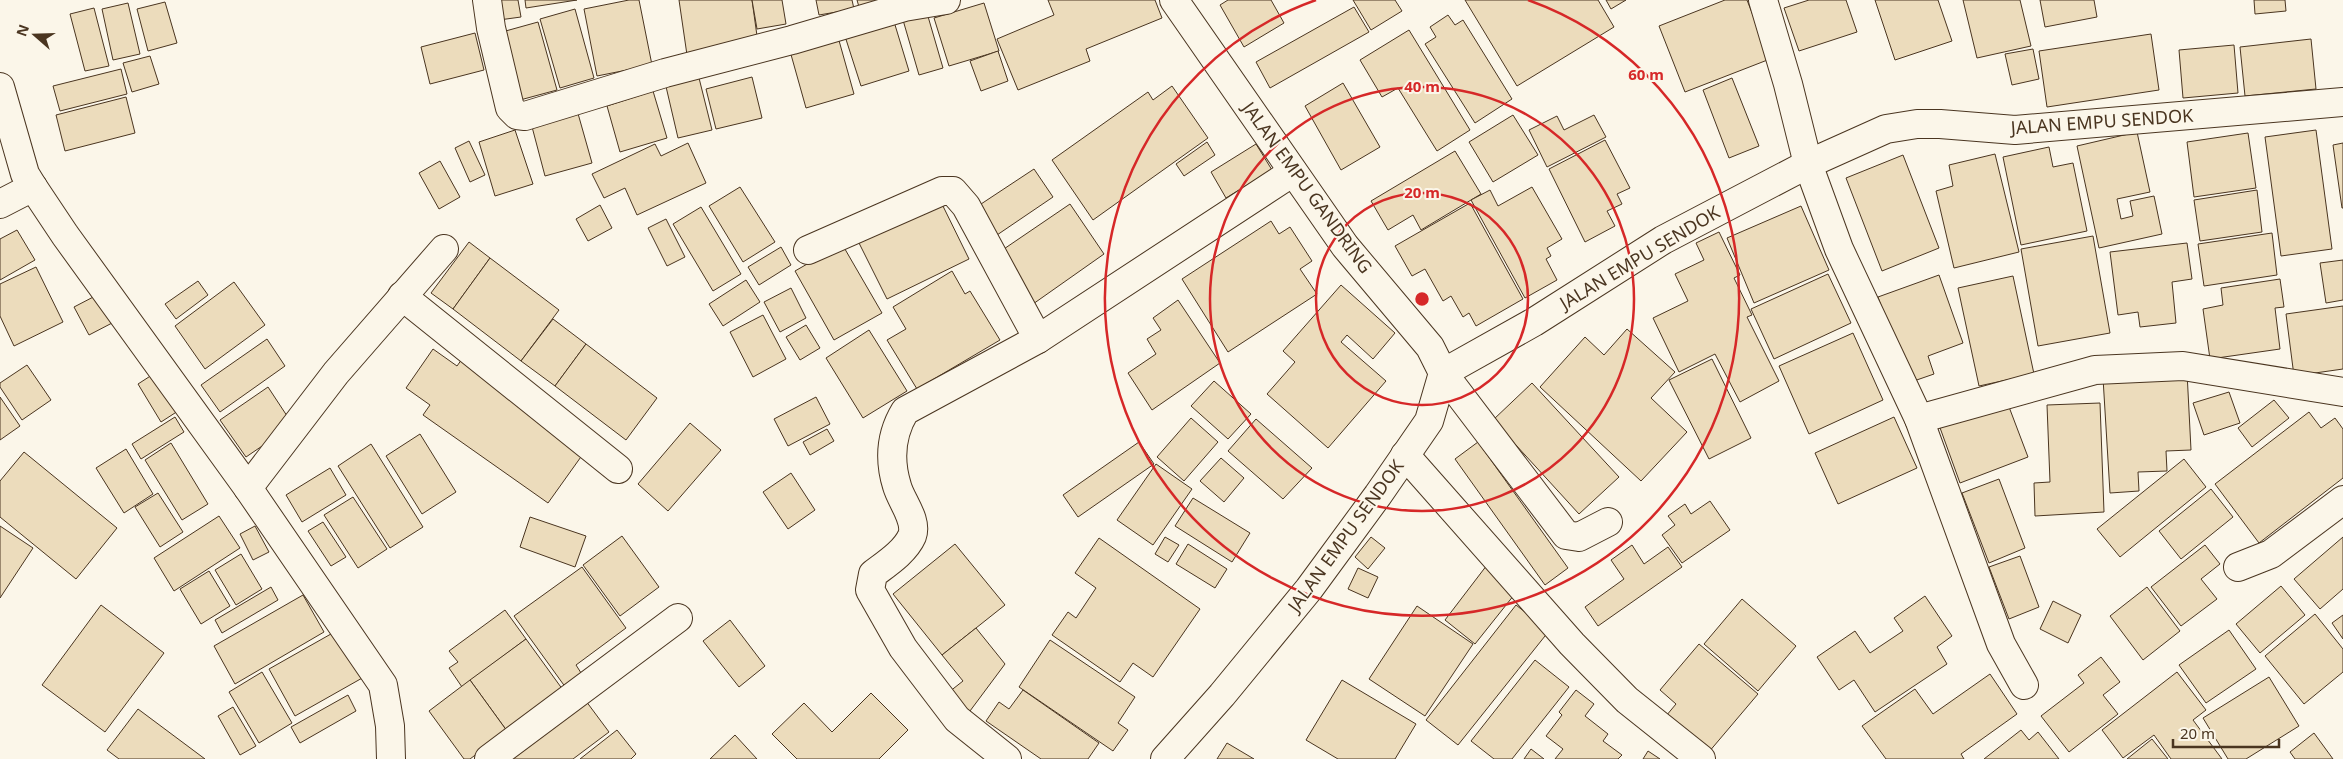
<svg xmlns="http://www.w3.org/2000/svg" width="2343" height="759" viewBox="0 0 2343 759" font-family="'Noto Sans',sans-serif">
<rect width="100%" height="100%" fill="#fbf6e9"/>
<!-- building -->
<g fill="#ecdcbc" stroke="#4a3520">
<polygon points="496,0 518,0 521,17 499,20"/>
<polygon points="525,0 577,0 526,8"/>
<polygon points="629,0 639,0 652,65 597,76 584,9"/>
<polygon points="679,0 752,0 758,43 687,55"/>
<polygon points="752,0 782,0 786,24 757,29"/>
<polygon points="816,0 852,0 854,9 819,15"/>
<polygon points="857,0 881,0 859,7"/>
<polygon points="1048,0 1155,0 1162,18 1086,49 1090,61 1018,90 997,39 1054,15"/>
<polygon points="1228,0 1271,0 1284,23 1244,47 1220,5"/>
<polygon points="1353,0 1395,0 1402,11 1371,30"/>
<polygon points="1465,0 1598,0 1614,27 1517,86"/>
<polygon points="1606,0 1626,0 1611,9"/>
<polygon points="1725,0 1747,0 1770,59 1685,92 1659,26"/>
<polygon points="1809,0 1846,0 1857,32 1799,51 1784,8"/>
<polygon points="1875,0 1938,0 1952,41 1895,60"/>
<polygon points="1963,0 2020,0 2031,46 1977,58"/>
<polygon points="2040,0 2094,0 2097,17 2045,27"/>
<polygon points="2254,0 2285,0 2286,11 2255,14"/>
<polygon points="165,2 177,43 148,51 137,9"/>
<polygon points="128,3 140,54 113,60 102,9"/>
<polygon points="984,3 999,51 949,66 934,18"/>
<polygon points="1354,7 1369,32 1270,88 1256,62"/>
<polygon points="94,8 109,66 85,71 70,14"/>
<polygon points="575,9 594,78 560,88 540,19"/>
<polygon points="927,13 943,68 919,75 903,20"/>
<polygon points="892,15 909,71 861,86 843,30"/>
<polygon points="1448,15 1455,25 1463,20 1512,99 1475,123 1425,44 1436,37 1430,27"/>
<polygon points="538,22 557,90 520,100 502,32"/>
<polygon points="1409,30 1470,130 1437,151 1398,88 1382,97 1360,60"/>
<polygon points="475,33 484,70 430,84 421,47"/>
<polygon points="2151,34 2159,90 2047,107 2039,51"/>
<polygon points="838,37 854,94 806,108 790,51"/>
<polygon points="2311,39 2316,89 2245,96 2240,47"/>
<polygon points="2234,45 2238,93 2183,98 2179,50"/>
<polygon points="2033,49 2039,79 2012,85 2005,54"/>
<polygon points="998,51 1008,81 981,91 970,61"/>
<polygon points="150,56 159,84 132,92 123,63"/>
<polygon points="121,69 127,94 60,111 53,86"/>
<polygon points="697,70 712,130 678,138 664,78"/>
<polygon points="752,77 762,118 716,129 706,89"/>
<polygon points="1732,78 1759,146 1729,158 1703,90"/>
<polygon points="1343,83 1380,147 1341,170 1305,106"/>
<polygon points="1172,86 1208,138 1093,220 1052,160 1148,92 1153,100"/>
<polygon points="653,91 667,138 620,152 607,106"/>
<polygon points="126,97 135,133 65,151 56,115"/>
<polygon points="577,110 592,163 545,176 531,123"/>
<polygon points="1513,115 1538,155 1493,182 1469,142"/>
<polygon points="1594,115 1606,137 1547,167 1529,130 1557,116 1564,130"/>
<polygon points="515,130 533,184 495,196 479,142"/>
<polygon points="2316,130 2332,249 2281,256 2265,137"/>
<polygon points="2137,132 2150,192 2117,199 2121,219 2133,216 2130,201 2154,196 2162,234 2099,248 2077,146"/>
<polygon points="2248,133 2256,188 2194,197 2187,142"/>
<polygon points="1605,140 1630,188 1617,194 1622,204 1607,211 1615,226 1585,242 1549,169"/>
<polygon points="469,141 485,175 470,182 455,148"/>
<polygon points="1207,142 1215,155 1184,176 1176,164"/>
<polygon points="688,143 706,183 637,215 625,188 604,198 592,174 655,144 661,156"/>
<polygon points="2343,143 2343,208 2342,208 2333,145"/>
<polygon points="1256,144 1272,170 1226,198 1211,172"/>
<polygon points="2049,147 2053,167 2073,163 2087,231 2021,245 2003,157"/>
<polygon points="1455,151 1481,194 1421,230 1413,215 1388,230 1371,201"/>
<polygon points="1995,154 2019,252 1954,268 1936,191 1953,186 1949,165"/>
<polygon points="1903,155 1939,248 1882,271 1846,178"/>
<polygon points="440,161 460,197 439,209 419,173"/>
<polygon points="1034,169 1053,197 997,235 978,206"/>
<polygon points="740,187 775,242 743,262 709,206"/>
<polygon points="1532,187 1562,239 1547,248 1551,256 1546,259 1557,280 1525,298 1471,200 1490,190 1498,206"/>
<polygon points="2257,190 2262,232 2200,241 2194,200"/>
<polygon points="939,198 969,259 887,299 857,239"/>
<polygon points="1470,203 1523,299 1476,326 1469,313 1463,317 1451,296 1443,301 1425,269 1412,276 1395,246"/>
<polygon points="1070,204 1104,254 1033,304 998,253"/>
<polygon points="600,205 612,228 588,241 576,219"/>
<polygon points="1801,206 1829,270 1754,303 1727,238"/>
<polygon points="701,207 741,274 713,291 673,224"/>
<polygon points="666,219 685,257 667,266 648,228"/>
<polygon points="1271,221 1279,234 1290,227 1312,261 1300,269 1317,294 1228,352 1182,279"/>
<polygon points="17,230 35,260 0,280 0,239"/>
<polygon points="1719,232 1740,275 1734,278 1752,315 1747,317 1779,381 1740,402 1715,354 1679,372 1653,318 1688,301 1675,274 1704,260 1696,243"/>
<polygon points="2272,233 2277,275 2204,286 2198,244"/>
<polygon points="2093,236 2110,333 2038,346 2021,249"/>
<polygon points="469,242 490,258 453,309 431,293"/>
<polygon points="2187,243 2192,279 2172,282 2176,323 2140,327 2138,312 2118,315 2110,252"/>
<polygon points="842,244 882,313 834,340 795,271"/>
<polygon points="781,247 791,265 759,285 748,267"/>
<polygon points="490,258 559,310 521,361 453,309"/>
<polygon points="2343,260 2343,300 2326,303 2320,263"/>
<polygon points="36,267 63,322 14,346 0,316 0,284"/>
<polygon points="952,271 965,294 970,291 1000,340 917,389 887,340 906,329 893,307"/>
<polygon points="1828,274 1851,323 1774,359 1751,309"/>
<polygon points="1939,275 1963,343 1928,356 1934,374 1908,383 1878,297"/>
<polygon points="2013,276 2034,374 1979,386 1958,288"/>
<polygon points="2280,279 2284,307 2275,308 2280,349 2210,359 2203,309 2223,305 2221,288"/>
<polygon points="746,280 760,302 723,326 709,304"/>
<polygon points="198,281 208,295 176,319 165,304"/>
<polygon points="234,282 265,325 205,369 175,326"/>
<polygon points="1341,285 1395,333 1373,359 1347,335 1341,342 1386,381 1328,448 1267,394 1295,362 1283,351"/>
<polygon points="791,288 806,318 780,332 764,302"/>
<polygon points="99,294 114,322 89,335 74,307"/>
<polygon points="1178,300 1220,363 1152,410 1128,373 1156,354 1147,339 1161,330 1153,318"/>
<polygon points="2343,306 2343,369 2294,376 2286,314"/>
<polygon points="763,315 786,359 753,377 730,332"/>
<polygon points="553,319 586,344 555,386 521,361"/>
<polygon points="806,325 820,348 800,360 786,337"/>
<polygon points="1627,329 1675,372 1651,398 1687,432 1641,481 1540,387 1585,337 1604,355"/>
<polygon points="869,330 907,391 863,418 826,358"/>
<polygon points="1853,333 1883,400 1809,434 1779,366"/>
<polygon points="267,339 285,366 220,412 201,385"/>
<polygon points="586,344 657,398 626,440 555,386"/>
<polygon points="433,349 457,366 462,359 588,447 548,503 423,415 430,405 406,388"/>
<polygon points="1712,359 1751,438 1709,459 1669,380"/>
<polygon points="27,365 51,400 22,420 0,387 0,383"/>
<polygon points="2187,372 2191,450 2166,451 2167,471 2138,472 2139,491 2110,493 2103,378"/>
<polygon points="155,373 178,411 161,422 138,384"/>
<polygon points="1214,381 1251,414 1228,439 1191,406"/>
<polygon points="1532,383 1619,477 1579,514 1493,420"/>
<polygon points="268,387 293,425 246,457 220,420"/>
<polygon points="2229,392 2240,423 2204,435 2193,403"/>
<polygon points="0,397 20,426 0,440"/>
<polygon points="816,397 830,424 788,446 774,419"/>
<polygon points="2006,399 2028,457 1960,483 1939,425"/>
<polygon points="2274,400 2289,418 2252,447 2238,428"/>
<polygon points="2100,403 2104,512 2035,516 2034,483 2050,482 2047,405"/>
<polygon points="2309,412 2321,428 2335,418 2343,429 2343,478 2259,543 2215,484"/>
<polygon points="175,417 184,432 141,459 132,444"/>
<polygon points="1894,417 1917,468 1838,504 1815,453"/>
<polygon points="1191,418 1218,442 1184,481 1157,457"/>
<polygon points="1256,419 1312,468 1283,499 1228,451"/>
<polygon points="690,423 721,450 668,511 638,484"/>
<polygon points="827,429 834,441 810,455 803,442"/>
<polygon points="420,434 456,492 422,514 386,456"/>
<polygon points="1139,442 1154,464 1078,517 1063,495"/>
<polygon points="1478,442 1568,568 1545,585 1455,459"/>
<polygon points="171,443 208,504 182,520 145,460"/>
<polygon points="371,444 423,527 390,548 338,466"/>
<polygon points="126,449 153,494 124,513 96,468"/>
<polygon points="24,452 117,528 76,579 0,517 0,481"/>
<polygon points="1221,458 1244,478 1224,502 1200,481"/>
<polygon points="2184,459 2206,487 2120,557 2097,529"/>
<polygon points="1156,464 1192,489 1153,545 1117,520"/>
<polygon points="330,468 346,495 302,522 286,495"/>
<polygon points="791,473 815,510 788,529 763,492"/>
<polygon points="1999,479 2025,548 1989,563 1962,493"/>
<polygon points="2211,489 2233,517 2181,559 2159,531"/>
<polygon points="158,493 183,532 160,547 135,507"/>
<polygon points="353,497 387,549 358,568 324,515"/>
<polygon points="1193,498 1250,533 1232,562 1175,526"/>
<polygon points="1710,501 1730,530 1682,563 1662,535 1675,525 1668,516 1685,504 1691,514"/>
<polygon points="219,516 240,548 174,591 154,558"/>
<polygon points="530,517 586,536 575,567 520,547"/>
<polygon points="323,522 346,557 331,566 308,531"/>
<polygon points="0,526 33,548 0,598"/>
<polygon points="255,526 269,552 253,560 240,534"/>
<polygon points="622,536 659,587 620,616 583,565"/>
<polygon points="1165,537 1179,545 1168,562 1155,554"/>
<polygon points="1371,537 1385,548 1368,569 1355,557"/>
<polygon points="2343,537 2343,589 2320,609 2294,579"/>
<polygon points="1099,538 1200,609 1153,677 1133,663 1120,682 1052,635 1068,612 1076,618 1096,588 1075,573"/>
<polygon points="955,544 1005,605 942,655 893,594"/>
<polygon points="1188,544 1227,569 1215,588 1176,564"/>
<polygon points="1632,545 1644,564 1668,547 1682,567 1598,626 1585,607 1624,579 1611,560"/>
<polygon points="2205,545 2220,564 2201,579 2217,599 2181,626 2151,587"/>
<polygon points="241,554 262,589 236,605 215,570"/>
<polygon points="2020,556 2039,607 2009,619 1989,567"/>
<polygon points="1487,565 1518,590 1475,644 1445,620"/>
<polygon points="582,567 626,628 576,665 583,676 566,688 514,616"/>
<polygon points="1358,568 1378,577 1368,598 1348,589"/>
<polygon points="209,571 230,606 201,624 180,589"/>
<polygon points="2281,586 2305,615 2260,653 2236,624"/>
<polygon points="271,587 278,600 222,633 215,620"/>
<polygon points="2147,587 2180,631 2143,660 2110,616"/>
<polygon points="303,595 324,632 235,684 214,646"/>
<polygon points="1925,596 1952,636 1937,647 1947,664 1875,712 1854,680 1839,690 1817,657 1855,631 1870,653 1903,631 1894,618"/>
<polygon points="1742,599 1796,646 1758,691 1704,644"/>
<polygon points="2053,601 2081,615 2068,643 2040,629"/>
<polygon points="101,605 164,653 105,732 42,685"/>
<polygon points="1516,605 1549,631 1458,745 1426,720"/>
<polygon points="1417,606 1473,644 1425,716 1369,679"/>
<polygon points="505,610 526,639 462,687 449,668 458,662 449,651"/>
<polygon points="2315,614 2343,649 2343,672 2304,704 2265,656"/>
<polygon points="2343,615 2343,639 2332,623"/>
<polygon points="730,620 765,666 739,687 703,641"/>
<polygon points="976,628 1005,664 967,715 949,692 963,681 942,655"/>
<polygon points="338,630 364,677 295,716 269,669"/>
<polygon points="2229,630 2256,669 2206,703 2179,665"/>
<polygon points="526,639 563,690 507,731 470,680"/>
<polygon points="1050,640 1135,697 1118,723 1128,730 1113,751 1019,687"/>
<polygon points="1699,644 1758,694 1708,753 1666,716 1676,704 1660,690"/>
<polygon points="2101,657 2120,682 2103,695 2118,714 2069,752 2041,716 2084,683 2078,675"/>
<polygon points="1535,660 1569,687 1512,759 1494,759 1471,741"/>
<polygon points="262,672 292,723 259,743 229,692"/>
<polygon points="2177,672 2206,710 2193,720 2222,759 2171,759 2154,735 2123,758 2102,730"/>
<polygon points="1990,674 2017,714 1961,754 1964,759 1886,759 1862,726 1915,689 1933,714"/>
<polygon points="2269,677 2299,726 2246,759 2228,759 2203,718"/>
<polygon points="470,680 507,731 470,759 464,759 429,711"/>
<polygon points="1342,680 1416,724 1395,759 1338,759 1306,740"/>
<polygon points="1023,690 1099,743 1088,759 1041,759 986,721 999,702 1009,709"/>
<polygon points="1576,690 1594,704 1585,716 1608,734 1603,741 1622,755 1618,759 1555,759 1563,749 1546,736 1562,715 1559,712"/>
<polygon points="871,693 908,730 879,759 797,759 772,734 804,703 832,732"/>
<polygon points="348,695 356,711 300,743 291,727"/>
<polygon points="583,697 609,732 573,759 499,759"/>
<polygon points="233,707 256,746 240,755 218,716"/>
<polygon points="138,709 205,759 119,759 107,750"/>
<polygon points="617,730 636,754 631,759 580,759"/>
<polygon points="2021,730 2029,740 2038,732 2059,759 1984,759"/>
<polygon points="2314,733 2333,759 2295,759 2290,752"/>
<polygon points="735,735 757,759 710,759"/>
<polygon points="2152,739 2168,759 2127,759"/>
<polygon points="1227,743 1254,759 1217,759"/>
<polygon points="1531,749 1544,759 1524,759"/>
<polygon points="1648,751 1660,759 1643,759"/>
</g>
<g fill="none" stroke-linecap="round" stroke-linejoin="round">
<!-- minor casing -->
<g stroke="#4a3520" stroke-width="30">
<g id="minor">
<polyline points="487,0 491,28 510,108 517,115 525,116 665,73 792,40 904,7 946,0"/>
<polyline points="1763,0 1788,84 1808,164 1839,249 1919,419 2001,644 2024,685"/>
<polyline points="0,87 25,174 33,187 65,235 248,488 383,685 390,726 391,759"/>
<polyline points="0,204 33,187"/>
<polyline points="808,250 942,191 953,191 966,206 1038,339"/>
<polyline points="402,296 618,469"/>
<polyline points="1443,373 1566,535 1579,537 1608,522"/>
<polyline points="1919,419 2095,370 2183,366 2343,392"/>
<polyline points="1405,455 1572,644 1627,700 1701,759"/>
<polyline points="248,488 336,373 444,249"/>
<polyline points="2238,567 2271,554 2343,500"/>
<polyline points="489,759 678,618"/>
<path d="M1007,759L957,719L903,648L870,590L873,574C886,564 905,552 912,536C918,520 901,501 897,486C889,460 891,434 905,411L1038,339L1293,172"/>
</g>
</g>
<!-- tertiary casing -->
<g stroke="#4a3520" stroke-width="30">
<g id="tertiary">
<polyline points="1174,0 1345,246 1430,347 1443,373"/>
<polyline points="1165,759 1222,695 1309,589 1378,495 1429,421 1443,373 1534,322 1663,240 1808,164 1886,129 1917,124 1940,124 2015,130 2343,102"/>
</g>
</g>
<!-- minor -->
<use href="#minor" stroke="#fbf6e9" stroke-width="28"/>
<!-- tertiary -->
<use href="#tertiary" stroke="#fbf6e9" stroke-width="28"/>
</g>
<!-- distance rings -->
<g fill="none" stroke="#d62828" stroke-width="2.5">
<circle cx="1422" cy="299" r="106"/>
<circle cx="1422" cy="299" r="212"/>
<path d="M1528 0A317 317 0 1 1 1316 0"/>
</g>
<g text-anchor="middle" stroke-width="4" stroke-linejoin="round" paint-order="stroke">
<!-- street labels -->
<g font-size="18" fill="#4a3520" stroke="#fbf6e9">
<text transform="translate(2102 122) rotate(-4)" y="6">JALAN EMPU SENDOK</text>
<text transform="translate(1307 188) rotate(54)" y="6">JALAN EMPU GANDRING</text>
<text transform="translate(1640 258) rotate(-31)" y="6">JALAN EMPU SENDOK</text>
<text transform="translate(1346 536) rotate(-54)" y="6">JALAN EMPU SENDOK</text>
</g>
</g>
<circle cx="1422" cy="299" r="8" fill="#d62828" stroke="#fbf6e9" stroke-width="2.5"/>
<g font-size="15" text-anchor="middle" font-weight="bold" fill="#d62828" stroke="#fbf6e9" stroke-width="4" stroke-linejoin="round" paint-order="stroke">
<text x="1646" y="80">60 m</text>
<text x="1422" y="92">40 m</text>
<text x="1422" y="198">20 m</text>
</g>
<!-- north arrow -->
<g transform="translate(35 35) rotate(290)" stroke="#fbf6e9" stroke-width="4" paint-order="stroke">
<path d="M0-4L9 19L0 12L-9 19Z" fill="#4a3520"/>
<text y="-8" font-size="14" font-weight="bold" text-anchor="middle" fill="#4a3520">N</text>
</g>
<!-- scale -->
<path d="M2173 739v8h106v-8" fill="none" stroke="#4a3520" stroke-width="2.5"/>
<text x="2180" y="739" font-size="15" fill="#4a3520" stroke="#fbf6e9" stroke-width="4" paint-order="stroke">20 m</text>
</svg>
